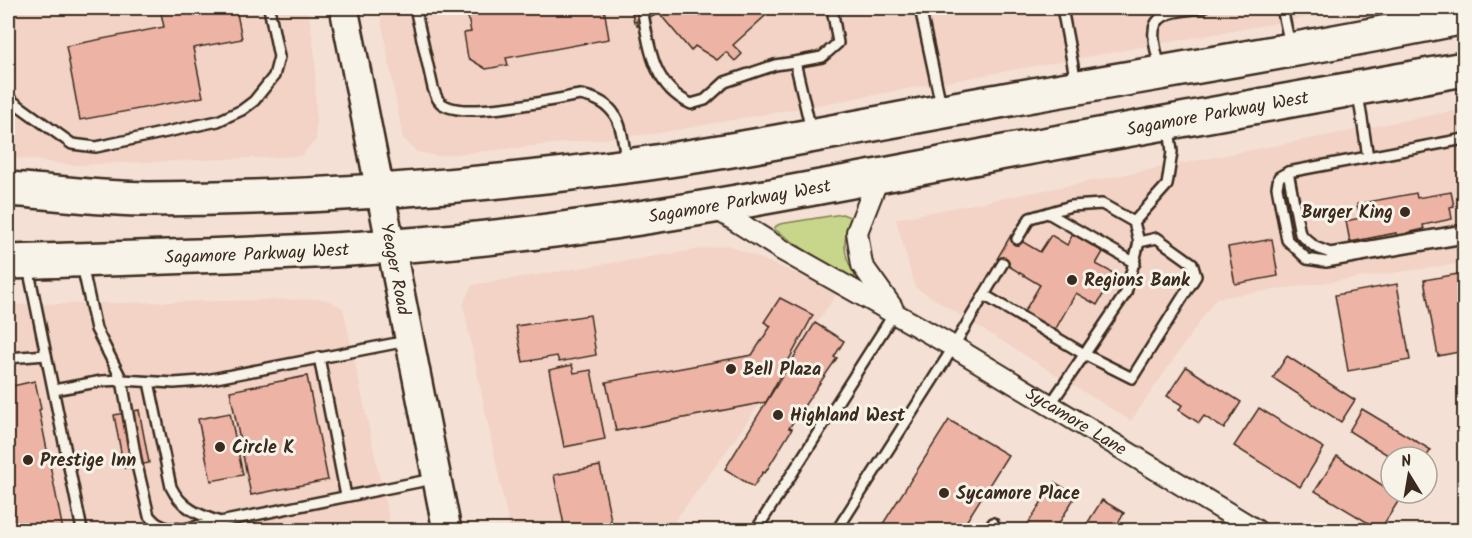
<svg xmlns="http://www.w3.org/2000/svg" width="1472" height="538" viewBox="0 0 1472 538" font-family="Kalam,sans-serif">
<rect width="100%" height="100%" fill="#f4e0d4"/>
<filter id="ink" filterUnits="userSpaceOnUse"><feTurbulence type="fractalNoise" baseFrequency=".0167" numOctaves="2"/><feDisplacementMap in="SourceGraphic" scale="12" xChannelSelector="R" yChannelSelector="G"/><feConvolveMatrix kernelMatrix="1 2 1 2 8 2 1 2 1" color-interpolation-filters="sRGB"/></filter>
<g filter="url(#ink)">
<!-- built -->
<g fill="#f2d3c6">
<polygon points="8,8 308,8 315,56 316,140 301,156 73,165 8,157"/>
<polygon points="379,8 1360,8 659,133 437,156 417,152 403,138"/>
<polygon points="1464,109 1464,263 1216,298 1131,421 915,287 896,219"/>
<polygon points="727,245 839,291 717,464 668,530 510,530 463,304 472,285"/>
<polygon points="324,299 343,308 391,530 8,530 8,305"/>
</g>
<!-- grass -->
<path fill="#c7d68a" stroke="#818054" stroke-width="1.5" d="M842,214L850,217C851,223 849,225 847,231C842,247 846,261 855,275L853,281L849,280L774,229L776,226L780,224Z"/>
<!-- building -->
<g fill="#edb4a5" stroke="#3b2a1e" stroke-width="1.5">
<polygon points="160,8 236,8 242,39 193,48 203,97 80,120 66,46 164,27"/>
<polygon points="466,8 604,8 609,39 506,58 508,65 486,69 468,58 464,33 471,32"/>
<polygon points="631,8 761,8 765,16 733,45 742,54 735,61 726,52 717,60 695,46 691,51 659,13 648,19 649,23 637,26 636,21 634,22"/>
<polygon points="1451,192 1454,206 1450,207 1452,219 1423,225 1424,229 1407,233 1406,236 1397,238 1396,233 1350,242 1346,221 1360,218 1357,204 1416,193 1417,198"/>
<polygon points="1073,234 1103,252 1096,264 1115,274 1097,305 1076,293 1055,330 1024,312 1040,285 997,259 1011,235 1040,252 1051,235 1067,245"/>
<polygon points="1272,239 1278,276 1235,284 1228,247"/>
<polygon points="1464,273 1464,351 1438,356 1424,280"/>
<polygon points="1397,284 1410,360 1348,371 1335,295"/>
<polygon points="780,298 813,315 766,402 616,431 606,382 752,355 771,326 764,322"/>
<polygon points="590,315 596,355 559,362 557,356 523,362 516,326"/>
<polygon points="815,323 844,341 834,357 837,358 789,428 792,429 765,473 763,472 753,487 725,469"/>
<polygon points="1287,356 1355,400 1341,422 1273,378"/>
<polygon points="572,365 574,373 591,370 605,439 564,447 549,370"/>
<polygon points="1186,367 1241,402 1224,429 1204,416 1199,423 1179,410 1182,405 1167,396"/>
<polygon points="307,376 328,480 251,495 230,391"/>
<polygon points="35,381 41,409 39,410 63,530 12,530 8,509 8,387"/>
<polygon points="1259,408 1324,448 1300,487 1234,446"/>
<polygon points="1362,409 1431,450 1426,457 1391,457 1349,431"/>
<polygon points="139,410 149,463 124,468 114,415"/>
<polygon points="230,413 243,475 211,481 198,419"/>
<polygon points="949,420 1008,455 961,530 879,530"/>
<polygon points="1337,456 1391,491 1391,493 1401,497 1380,530 1315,491"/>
<polygon points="600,466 613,530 565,530 554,475"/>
<polygon points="1054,482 1076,495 1055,530 1024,530"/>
<polygon points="1102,500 1124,513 1114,530 1083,530"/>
<polygon points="1165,524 1177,530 1161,530"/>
</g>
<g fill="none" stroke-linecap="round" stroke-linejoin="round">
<!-- lane casing -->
<g stroke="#3b2a1e" stroke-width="14">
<g id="lane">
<path d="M415,8L433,88C436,96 438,103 446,106C470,118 551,100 580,95C620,102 621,126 626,160"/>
<path d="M642,8C649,46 652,86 691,104L705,100L725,82L775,65L795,62"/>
<polyline points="920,8 941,105"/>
<polyline points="1062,8 1076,82"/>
<polyline points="1282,8 1290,45"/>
<path d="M1160,68C1158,57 1152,41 1154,30C1156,10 1188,10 1203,8"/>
<polyline points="1358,94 1368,157"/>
<polyline points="8,98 72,144 96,147 218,121 242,110 254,101 274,76 279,57 269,8"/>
<polyline points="811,130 795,62 822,57 838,43 832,8"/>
<polyline points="1464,139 1288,172 1279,177 1277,187 1287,240 1307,259 1326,262 1464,238"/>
<polyline points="1288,172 1300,234 1315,247 1330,253 1464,230"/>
<polyline points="1048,213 1135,263"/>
<polyline points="1134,222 1167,185 1172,152 1169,127"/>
<polyline points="1017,239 1030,218 1071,206 1102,204 1134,222 1139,242 1126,293 1050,405"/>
<polyline points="82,265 96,329 122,380 174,383 201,381 407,341"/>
<polyline points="28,267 82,530"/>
<polyline points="984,295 1084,354 1132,378 1196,276 1192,263 1157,238 1139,242"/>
<polyline points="319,357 346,496"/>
<polyline points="8,358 46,355"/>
<path d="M149,382L171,487C181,508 199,515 220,522L433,479"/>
<polyline points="54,390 102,381 122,380 137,465 149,516 156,523 166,528 183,529 218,522"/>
<polyline points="758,527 895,312"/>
<polyline points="837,530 946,359 1003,263"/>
<polyline points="988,530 993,523"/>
</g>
</g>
<!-- street casing -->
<g stroke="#3b2a1e" stroke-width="24">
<g id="street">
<polyline points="879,176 857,232 862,265 892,307"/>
<path id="s1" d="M712,206L782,250L954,347L1256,530"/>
</g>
</g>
<!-- secondary casing -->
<g stroke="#3b2a1e" stroke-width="32">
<g id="secondary">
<path id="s2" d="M344,8L447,530"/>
</g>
</g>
<!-- highway casing -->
<g stroke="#3b2a1e" stroke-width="38">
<g id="highway">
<path d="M8,189C54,192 101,199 148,199C308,198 468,188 627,166C752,149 875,123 999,101C1154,73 1310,49 1464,17"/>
<path id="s3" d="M8,262C185,256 363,254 539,232C693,213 846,182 999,153C1154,124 1309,97 1464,69"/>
</g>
</g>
<!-- lane -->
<use href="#lane" stroke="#f7f3e8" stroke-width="9"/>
<!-- street -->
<use href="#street" stroke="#f7f3e8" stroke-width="20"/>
<!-- secondary -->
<use href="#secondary" stroke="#f7f3e8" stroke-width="27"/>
<!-- highway -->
<use href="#highway" stroke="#f7f3e8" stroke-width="33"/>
</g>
</g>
<!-- markers -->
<g fill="#3b2a1e" stroke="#f7f3e8" stroke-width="2">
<circle cx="1405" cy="212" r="6"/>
<circle cx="1072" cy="280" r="6"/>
<circle cx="731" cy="369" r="6"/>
<circle cx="778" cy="415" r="6"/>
<circle cx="220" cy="447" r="6"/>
<circle cx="28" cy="460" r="6"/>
<circle cx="944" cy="493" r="6"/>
</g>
<g text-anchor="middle" stroke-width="6" stroke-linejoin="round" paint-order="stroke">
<!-- street labels -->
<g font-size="18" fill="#3b2a1e" stroke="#f7f3e8">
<text dy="6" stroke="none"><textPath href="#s3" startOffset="1221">Sagamore Parkway West</textPath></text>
<text dy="6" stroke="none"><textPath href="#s3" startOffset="735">Sagamore Parkway West</textPath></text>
<text dy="6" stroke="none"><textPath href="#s3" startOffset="249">Sagamore Parkway West</textPath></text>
<text dy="6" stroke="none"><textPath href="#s2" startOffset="266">Yeager Road</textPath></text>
<text dy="6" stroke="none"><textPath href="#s1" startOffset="423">Sycamore Lane</textPath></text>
</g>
<!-- poi labels -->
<g font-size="18" font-weight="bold" fill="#3b2a1e" stroke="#f7f3e8" text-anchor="start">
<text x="1393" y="218" text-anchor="end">Burger King</text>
<text x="1084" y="286">Regions Bank</text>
<text x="743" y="375">Bell Plaza</text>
<text x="790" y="421">Highland West</text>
<text x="232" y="453">Circle K</text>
<text x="40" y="466">Prestige Inn</text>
<text x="956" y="499">Sycamore Place</text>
</g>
</g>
<!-- margin -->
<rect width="1472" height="538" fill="none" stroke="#f7f3e8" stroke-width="30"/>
<rect x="15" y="15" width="1442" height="508" fill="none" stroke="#3b2a1e" stroke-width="2" filter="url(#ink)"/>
<!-- north arrow -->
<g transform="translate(1409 475) rotate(349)"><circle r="28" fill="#f7f3e8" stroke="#aca397" stroke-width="1.5"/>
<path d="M0-4.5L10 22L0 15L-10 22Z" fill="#3b2a1e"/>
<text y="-9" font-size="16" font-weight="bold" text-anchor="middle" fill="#3b2a1e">N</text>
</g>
</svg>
